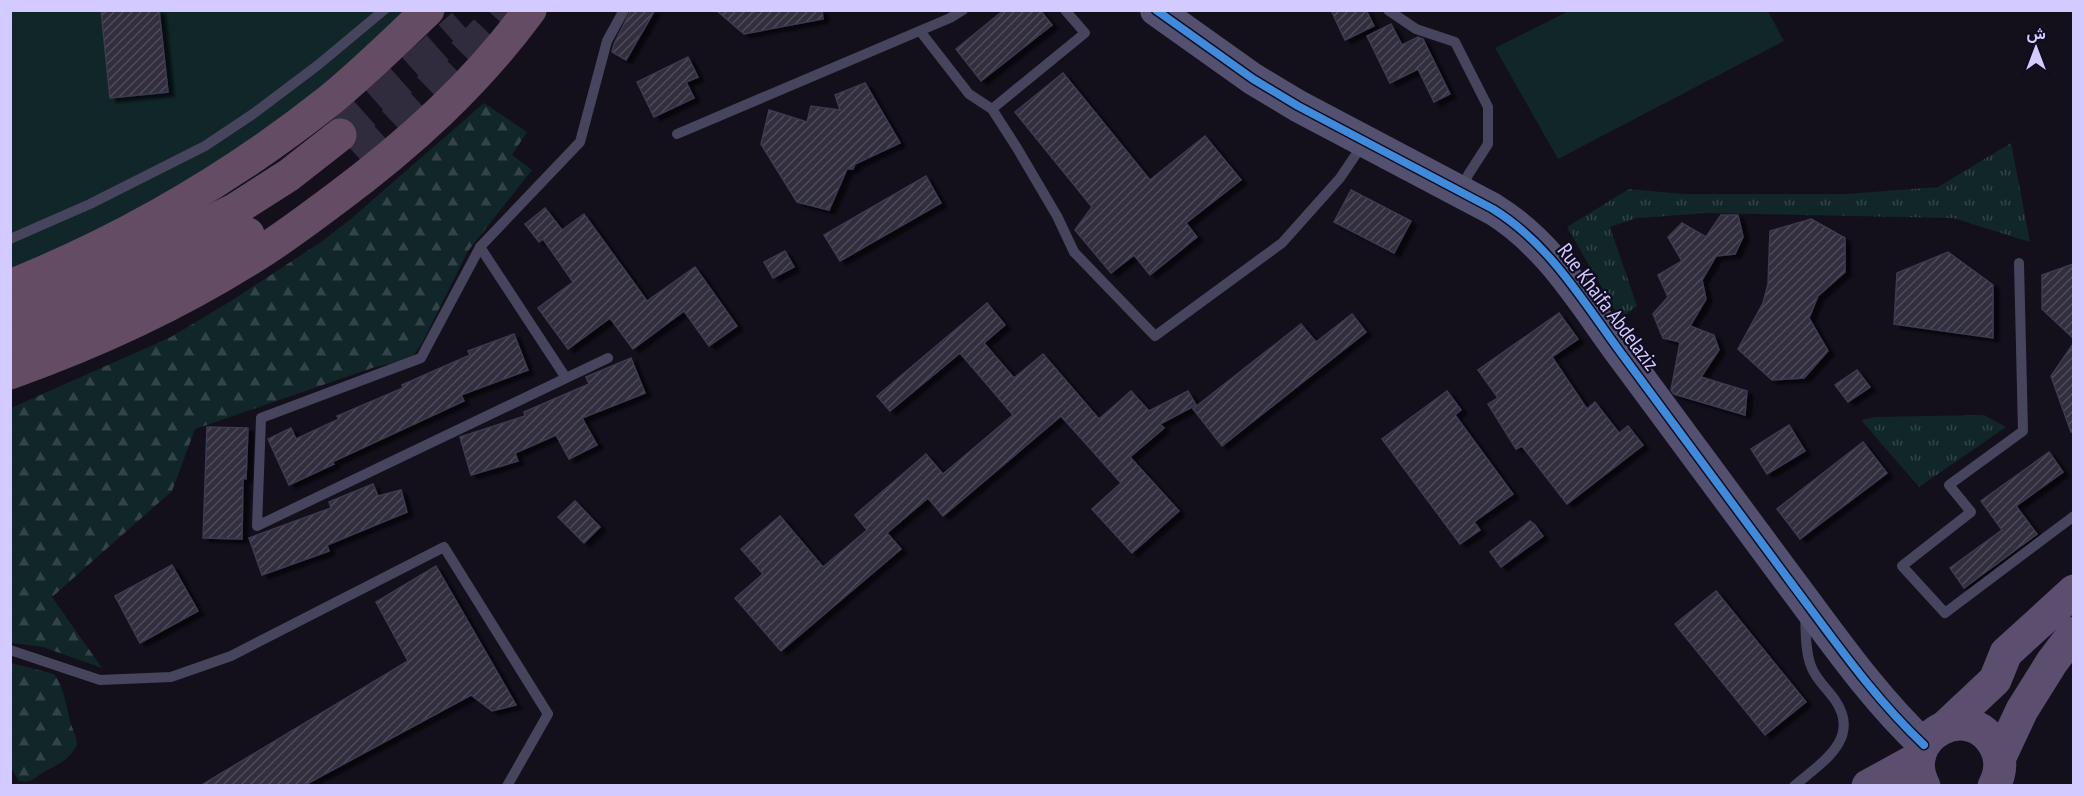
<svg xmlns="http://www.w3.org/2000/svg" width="2084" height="796" viewBox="0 0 2084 796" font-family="'PT Sans Narrow',Vazirmatn,sans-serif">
<defs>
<pattern id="grass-tufts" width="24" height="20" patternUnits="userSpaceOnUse" patternTransform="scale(1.5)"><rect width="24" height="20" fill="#102628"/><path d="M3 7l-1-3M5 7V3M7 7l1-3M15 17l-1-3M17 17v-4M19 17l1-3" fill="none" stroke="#324448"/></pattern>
<pattern id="forest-firs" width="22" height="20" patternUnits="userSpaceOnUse" patternTransform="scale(1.5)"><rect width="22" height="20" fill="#102628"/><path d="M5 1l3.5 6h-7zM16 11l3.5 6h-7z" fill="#324448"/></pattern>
<pattern id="building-hatch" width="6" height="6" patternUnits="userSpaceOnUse" patternTransform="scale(1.5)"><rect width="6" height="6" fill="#312e3e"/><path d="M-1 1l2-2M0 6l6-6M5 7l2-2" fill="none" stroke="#4e4b5b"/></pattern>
<filter id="shadow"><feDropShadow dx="6" dy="4" stdDeviation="1.5" flood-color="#0009"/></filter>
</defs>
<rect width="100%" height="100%" fill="#13101c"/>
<!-- grass -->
<g fill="url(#grass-tufts)">
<polygon points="2011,143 2030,242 1953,218 1709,213 1637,218 1610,227 1637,306 1620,319 1567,227 1629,189 1683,194 1847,194 1938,187"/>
<polygon points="1984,415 2006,427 1919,487 1861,420 1875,417"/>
</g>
<!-- forest -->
<g fill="url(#forest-firs)">
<polygon points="484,103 527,132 512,155 532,170 468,251 422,343 411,359 375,367 195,429 172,491 52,597 102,668 43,647 11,643 11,408 171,337 231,301 321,242 352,218"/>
<path d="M11,663L54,674C64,688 66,705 70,721C72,729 77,736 77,745C69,760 59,764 44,772C35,777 31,784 19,781L11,768Z"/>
</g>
<!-- garden -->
<g fill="#102628">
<polygon points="11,11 415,11 354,66 205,176 11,275"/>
<polygon points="1569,11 1768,11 1784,41 1558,159 1495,48"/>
</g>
<!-- building -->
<g fill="url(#building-hatch)" stroke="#3e3a50" stroke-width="1.5" filter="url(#shadow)">
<polygon points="101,10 159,10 168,92 110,98"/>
<polygon points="631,10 655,10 626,60 612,52 614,44"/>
<polygon points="716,10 822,10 823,19 744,34"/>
<polygon points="1004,10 1040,10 1052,25 981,81 956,49"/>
<polygon points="1331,10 1366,10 1374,26 1345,40"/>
<polygon points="1391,24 1402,45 1418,37 1423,39 1450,94 1434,102 1418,69 1390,83 1367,36"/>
<polygon points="688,57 698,77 686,82 694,98 654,117 637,82"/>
<polygon points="1063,73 1150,180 1205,136 1241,180 1186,223 1197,237 1150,275 1134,255 1111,273 1075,230 1092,207 1015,112"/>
<polygon points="865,83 900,143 855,164 853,169 847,169 829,210 797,202 761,144 769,110 807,122 811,106 840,110 835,95"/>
<polygon points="926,176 941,203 840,261 824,235"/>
<polygon points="1351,190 1411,221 1394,253 1334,222"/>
<polygon points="545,208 562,230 584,214 647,301 695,267 737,326 709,346 684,311 633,349 610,318 568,349 538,308 573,282 543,239 539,242 525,224"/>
<polygon points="1721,215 1738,215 1743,237 1735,254 1716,256 1702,280 1706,299 1690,326 1714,335 1719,350 1701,377 1747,391 1745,415 1674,394 1671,390 1680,342 1663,338 1653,314 1668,297 1658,275 1682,261 1668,237 1682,223 1706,237"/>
<polygon points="1811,219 1845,238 1845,272 1818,296 1809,318 1828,351 1804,378 1772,380 1738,349 1763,303 1768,284 1770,231"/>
<polygon points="785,251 794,267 773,278 764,262"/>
<polygon points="1948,252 1993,285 1993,338 1894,324 1897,273"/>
<polygon points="2073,264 2073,338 2042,309 2042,275"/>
<polygon points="987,303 1005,325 984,343 1014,378 1043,354 1099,419 1131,391 1149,411 1188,391 1196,405 1160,424 1164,428 1130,457 1179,511 1132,553 1092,509 1121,483 1061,416 943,516 928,498 887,533 901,549 781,651 735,598 763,574 741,549 780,516 823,567 867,530 855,515 926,454 943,474 1013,415 960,353 890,411 877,396"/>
<polygon points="1559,313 1578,339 1552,357 1587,409 1595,402 1619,433 1628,426 1643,445 1567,504 1522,446 1516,449 1488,404 1498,398 1478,370"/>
<polygon points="1352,314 1366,332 1222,446 1193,409 1301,324 1316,342"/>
<polygon points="514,334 528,370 461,395 464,401 332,462 334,464 289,485 268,439 291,428 296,439 339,419 337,416 403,388 402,385 470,355 468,351"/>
<polygon points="2073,344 2073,432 2071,432 2051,376"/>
<polygon points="631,358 645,393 582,418 597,445 569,459 556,435 515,453 518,461 471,475 460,437 525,416 524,412 589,384 586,377"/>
<polygon points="1857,370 1870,387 1848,402 1835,385"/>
<polygon points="1447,391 1461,410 1455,415 1513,494 1474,522 1480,530 1460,544 1382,439"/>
<polygon points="1789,425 1805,451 1767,474 1751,449"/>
<polygon points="207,427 248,428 246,479 243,478 242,539 203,538"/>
<polygon points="1863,442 1887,473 1800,539 1777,509"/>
<polygon points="2049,452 2063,472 2016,506 2037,534 1964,588 1950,568 2002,530 1981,501"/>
<polygon points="373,484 378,496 401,490 407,512 327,545 329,551 262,575 249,538 331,508 329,502"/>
<polygon points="575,501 600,527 584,543 558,517"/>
<polygon points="1530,521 1535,525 1543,536 1501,567 1490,552"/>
<polygon points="172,565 198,611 140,643 115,596"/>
<polygon points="436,566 516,705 492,711 471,695 303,786 200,786 408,661 376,602"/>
<polygon points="1716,591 1806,702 1765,735 1675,624"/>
</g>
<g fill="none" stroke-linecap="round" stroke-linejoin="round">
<!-- highway-tunnel -->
<g stroke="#302c3e" stroke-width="33" stroke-dasharray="33 16" stroke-linecap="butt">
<polyline points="340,135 463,25"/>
<path d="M357,156C408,109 458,62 505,10"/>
</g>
<!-- lane -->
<g stroke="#47455d" stroke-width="10">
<polyline points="1388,10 1416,29 1455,42 1488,107 1488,144 1468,175 1463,191"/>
<polyline points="920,31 969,94 992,109 1017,148 1057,216 1074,252 1155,336 1282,243 1340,178 1363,144"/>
<polyline points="992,109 1085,33 1065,10"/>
<polyline points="677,134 950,18 963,10"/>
<polyline points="10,239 90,204 205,146 253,114 318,65 384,10"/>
<polyline points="480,247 566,378"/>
<polyline points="2019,263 2023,431 1949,485 1971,512 1902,566 1945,613 2074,516"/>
<polyline points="608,358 257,526 261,418 421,358 480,247 580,142 607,41 624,10"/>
<polyline points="10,650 100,680 171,677 231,656 444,547 548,714 507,786"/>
<path d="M1794,786C1821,763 1862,739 1835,700C1827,688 1816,680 1811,666C1805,651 1806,631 1805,615"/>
</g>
<!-- secondary -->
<path stroke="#545170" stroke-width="32" d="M1156,10L1253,79L1298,106L1493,209C1553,246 1586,307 1627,361C1681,434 1735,507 1789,580C1832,637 1872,696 1924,745"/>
<!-- primary -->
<g stroke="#5b4e6e" stroke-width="33">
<polyline points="1945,727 1995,680 2006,653 2074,591"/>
<polyline points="2000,757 2022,710 2052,662 2074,633"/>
<polyline points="1868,786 1919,758"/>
<path d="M1924,786C1898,737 1969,698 1995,746C2002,759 2001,773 1994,786"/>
</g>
<!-- highway -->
<g stroke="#634c64" stroke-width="33">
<path d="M10,286C125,240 233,177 330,100C364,72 396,41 428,10"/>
<polyline points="10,311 102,276 236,209 289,175 340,135"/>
<path d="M10,345C92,313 172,278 248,234"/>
<path d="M10,373C94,343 177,305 253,257C281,240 307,220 334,200C408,145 475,85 530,10"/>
</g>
<!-- cycleway casing -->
<g stroke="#100c20" stroke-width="11">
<path id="cycleway" d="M1156,10L1253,79L1298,106L1493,209C1553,246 1586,307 1627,361C1681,434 1735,507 1789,580C1832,637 1872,696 1924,745"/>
</g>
<!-- cycleway -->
<use href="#cycleway" stroke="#408adc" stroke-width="8"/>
</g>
<g text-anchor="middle" stroke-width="4.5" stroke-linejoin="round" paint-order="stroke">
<!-- street labels -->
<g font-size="21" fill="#d3cbff" stroke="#100c20">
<text transform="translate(1608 307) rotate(53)" y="7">Rue Khaifa Abdelaziz</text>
</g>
</g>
<!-- border -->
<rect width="2084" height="796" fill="none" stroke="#d3cbff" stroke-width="24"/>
<!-- north arrow -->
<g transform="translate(2036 48)" stroke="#100c20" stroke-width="4.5" paint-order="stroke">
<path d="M0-4.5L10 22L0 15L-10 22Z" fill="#d3cbff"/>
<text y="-9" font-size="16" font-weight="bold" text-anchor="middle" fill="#d3cbff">ش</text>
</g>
</svg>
